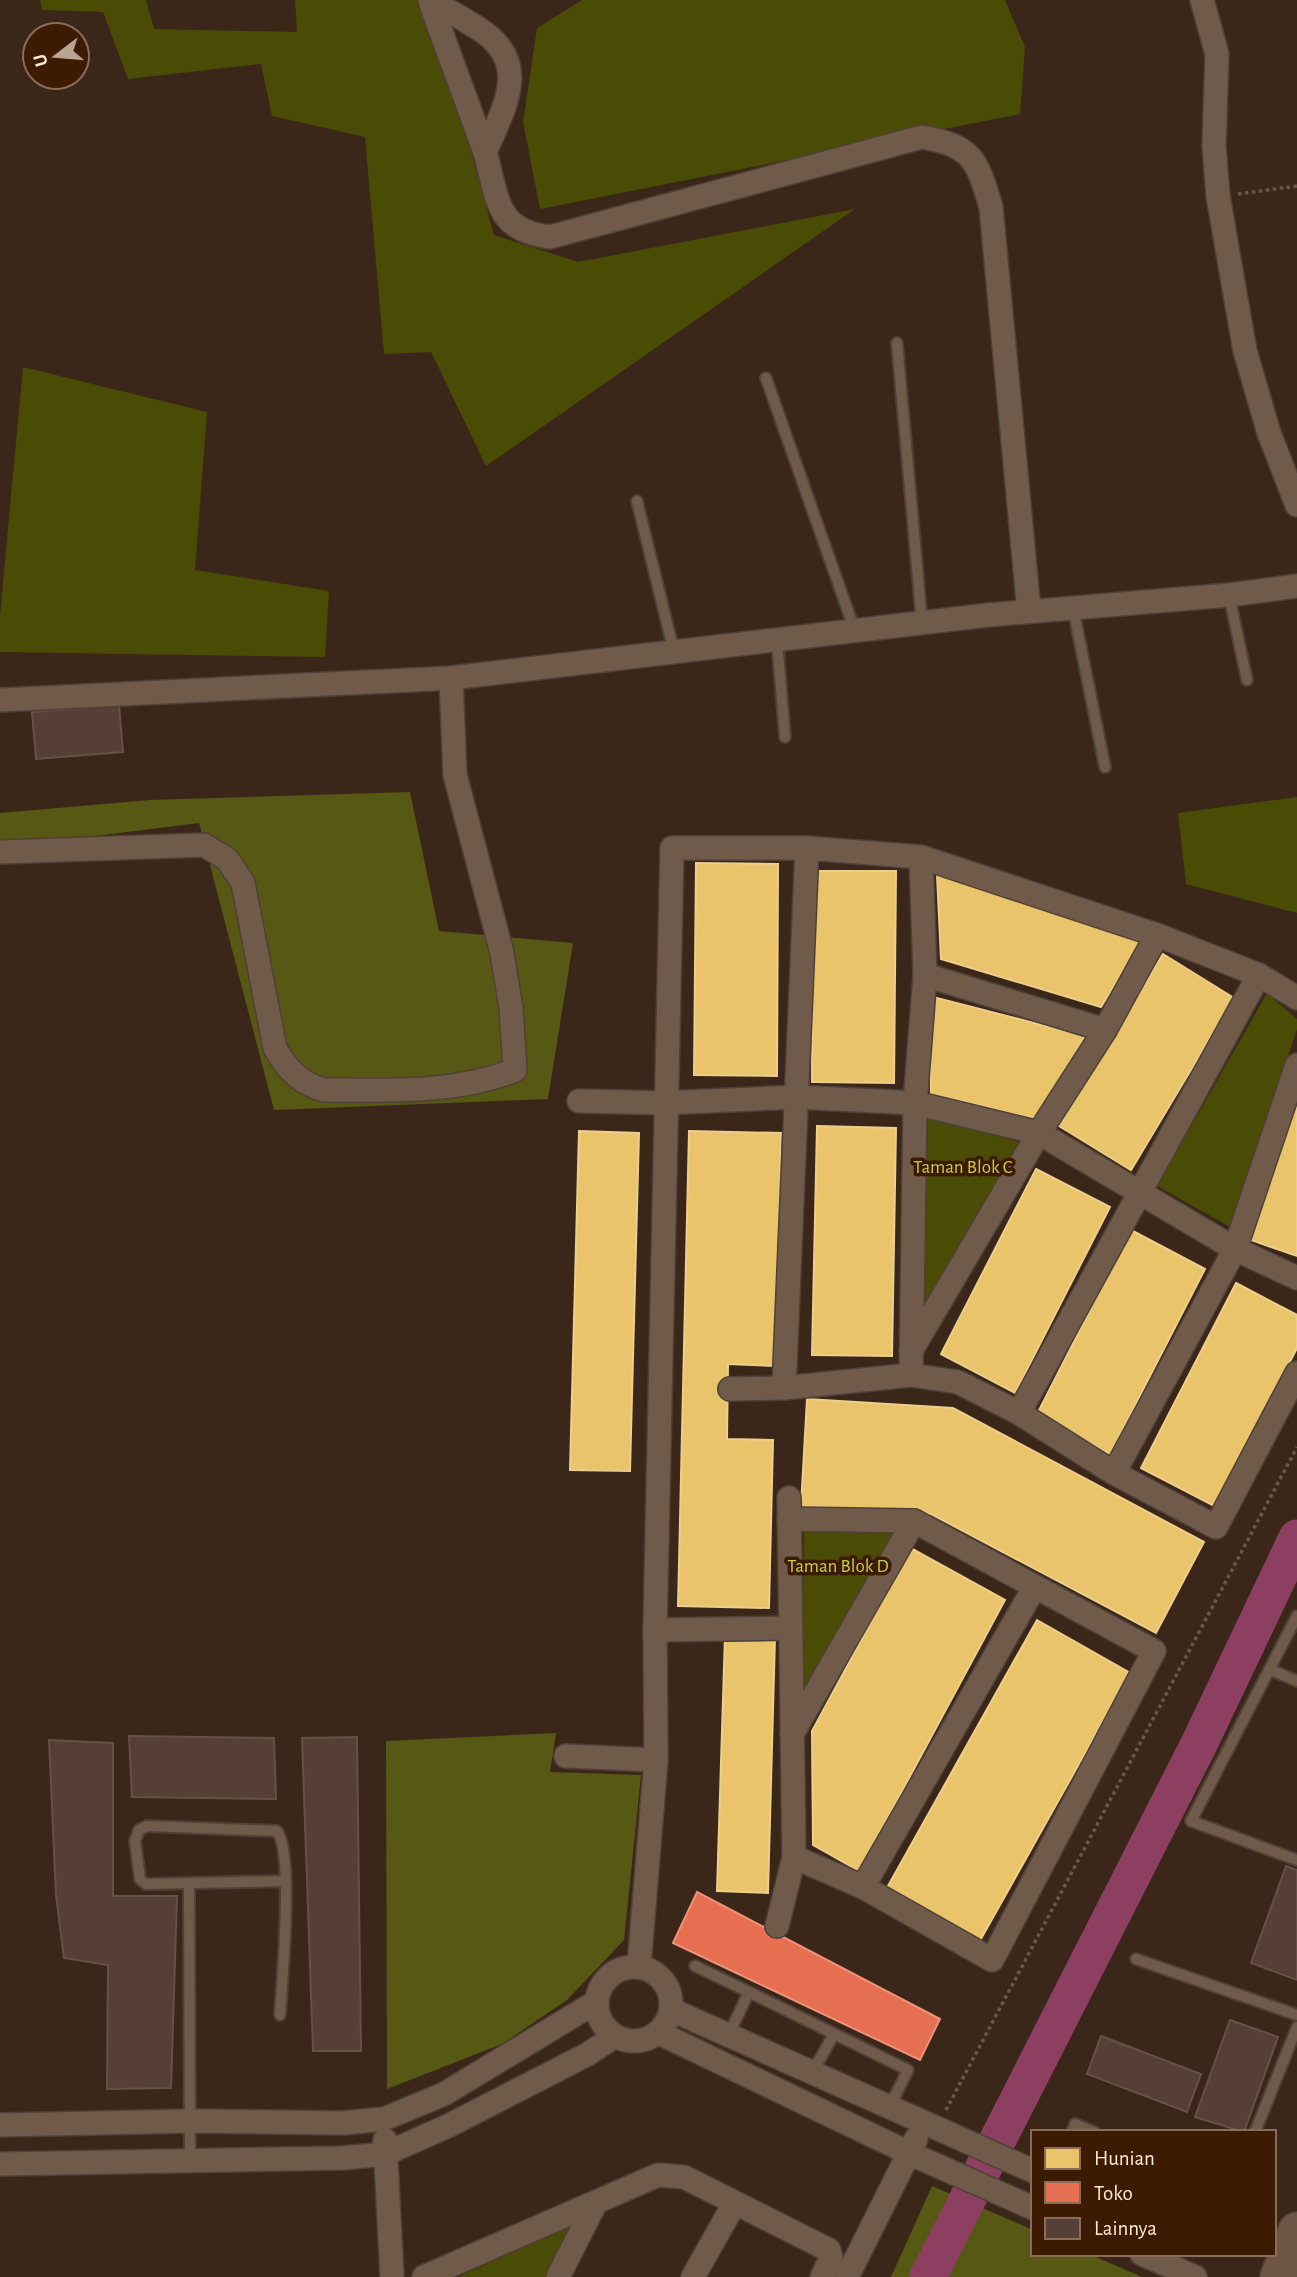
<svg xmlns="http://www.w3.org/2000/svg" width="1297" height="2277" viewBox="0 0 1297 2277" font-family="'Alegreya Sans',sans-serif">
<rect width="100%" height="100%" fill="#3a2719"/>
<!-- green -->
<g fill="#4a4b04">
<polygon points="40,0 146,0 154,29 297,32 295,0 429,0 494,235 578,262 855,209 486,466 431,352 384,354 365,137 272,116 261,64 128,79 103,12 42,10"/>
<polygon points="582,0 1005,0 1025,47 1020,114 540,209 523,122 537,28"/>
<polygon points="23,367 207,412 195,570 329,591 325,657 0,652 0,615"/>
<polygon points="1297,797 1297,913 1186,884 1178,813"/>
<polygon points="1267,993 1297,1019 1297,1029 1230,1227 1157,1186"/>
<polygon points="928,1117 1019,1142 922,1314"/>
<polygon points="804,1531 898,1531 802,1691"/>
<polygon points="572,2225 545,2277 458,2277"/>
</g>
<!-- forest -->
<g fill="#575813">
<polygon points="410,792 439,931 573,943 548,1099 274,1110 199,823 0,848 0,813 150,800"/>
<polygon points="556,1733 550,1772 641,1775 624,1940 567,2000 502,2044 387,2089 386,1741"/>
<polygon points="932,2186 1033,2230 1033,2254 1089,2254 1142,2277 891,2277"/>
</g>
<!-- homes -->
<g fill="#e9c46a" stroke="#efce8b" stroke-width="2">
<polygon points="696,863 778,864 777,1076 694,1075"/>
<polygon points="813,871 896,871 894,1083 812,1082"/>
<polygon points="937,875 1143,938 1101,1007 941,959"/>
<polygon points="1163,954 1234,998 1131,1170 1059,1126"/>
<polygon points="929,996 1085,1036 1037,1119 931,1094"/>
<polygon points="1297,1092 1297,1256 1248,1239"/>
<polygon points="817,1126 896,1128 892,1356 812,1355"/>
<polygon points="579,1131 639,1133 630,1471 570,1470"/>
<polygon points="689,1131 781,1133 775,1366 728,1364 727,1439 773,1440 769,1608 678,1606"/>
<polygon points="1036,1169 1110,1207 1015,1393 941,1354"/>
<polygon points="1131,1230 1205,1269 1110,1454 1036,1416"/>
<polygon points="1236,1283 1297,1315 1297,1348 1216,1507 1141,1468"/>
<polygon points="807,1399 953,1408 1204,1542 1156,1633 931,1514 801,1506"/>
<polygon points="911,1548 1005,1600 859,1871 813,1845 812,1731"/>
<polygon points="1037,1620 1130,1673 977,1946 884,1893"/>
<polygon points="725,1635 775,1637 768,1893 717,1891"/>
</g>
<!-- shops -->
<polygon fill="#e76f51" stroke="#ee937a" stroke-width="2" points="697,1892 940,2019 920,2060 673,1943"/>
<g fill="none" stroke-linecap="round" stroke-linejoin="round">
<!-- river -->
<polyline stroke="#8d3f61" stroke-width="37" points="928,2277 1199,1744 1297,1538"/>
</g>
<!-- building -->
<g fill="#563f36" stroke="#685047" stroke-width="2">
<polygon points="119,705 123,752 36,759 32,712"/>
<polygon points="129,1736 274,1738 276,1799 132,1797"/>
<polygon points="357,1737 361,2051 313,2051 302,1738"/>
<polygon points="49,1740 113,1743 113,1896 177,1896 171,2088 107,2089 108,1965 64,1958 56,1895"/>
<polygon points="1286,1866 1297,1870 1297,1980 1251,1963"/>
<polygon points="1230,2020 1278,2037 1244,2132 1195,2117"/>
<polygon points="1101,2036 1201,2074 1187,2112 1087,2074"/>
</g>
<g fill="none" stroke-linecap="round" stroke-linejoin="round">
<!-- service casing -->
<g stroke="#4f4137" stroke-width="14">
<g id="service">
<polyline points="897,343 922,623"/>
<polyline points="766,378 855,631"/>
<polyline points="637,501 674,652"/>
<polyline points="1229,595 1247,680"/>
<polyline points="1073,608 1105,767"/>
<polyline points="777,640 785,737"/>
<polyline points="1297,1616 1191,1821 1297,1860"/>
<polyline points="1271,1670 1297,1681"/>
<polyline points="189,1885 190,2160"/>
<polyline points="1136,1959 1297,2015"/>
<polyline points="695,1966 749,1992"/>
<path d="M280,2015C282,1981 294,1853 277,1831L147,1826L139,1830L135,1841L140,1879L146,1884L285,1881"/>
<polyline points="728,2036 749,1992 908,2070 889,2108"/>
<polyline points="812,2073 834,2034"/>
<polyline points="1072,2132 1075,2124 1094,2132"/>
<polyline points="1255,2132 1297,2027"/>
</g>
</g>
<!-- minor casing -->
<g stroke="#4f4137" stroke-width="26">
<g id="minor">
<path d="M430,0L432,7L485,152C506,104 532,61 476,27C461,18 450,9 432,7"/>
<polyline points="1202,0 1217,54 1214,146 1218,196 1245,351 1269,433 1297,505"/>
<path d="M485,152C498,198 495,231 550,237L922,137C973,146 977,160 991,207L1029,611"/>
<polyline points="0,700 451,678 988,615 1229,595 1297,586"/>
<path d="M0,852L204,845L227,859L243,883L275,1048C286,1069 301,1084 324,1090C388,1090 455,1094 515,1070L511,1008L502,953L455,775L451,678"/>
<polyline points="925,975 1105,1030"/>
<polyline points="579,1101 665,1103 796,1097 915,1103 1039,1133 1235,1249 1297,1278"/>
<polyline points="911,1351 1039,1133 1105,1030 1157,935"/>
<polyline points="911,1375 915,1103 925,975 921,857"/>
<polyline points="784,1388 807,848"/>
<polyline points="730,1389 784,1388 911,1375 958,1382 1019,1413 1114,1473 1216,1527 1297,1373"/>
<polyline points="1019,1413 1259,975"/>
<polyline points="1114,1473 1235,1249 1297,1065"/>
<polyline points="789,1519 914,1521 1154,1651 992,1960 863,1887 794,1857"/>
<polyline points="655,1630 790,1628"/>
<polyline points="792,1734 914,1521"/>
<polyline points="566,1756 656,1760"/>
<polyline points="863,1887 1034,1588"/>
<polyline points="777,1926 794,1857 789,1498"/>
<polyline points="639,1966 656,1760 655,1630 672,848 807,848 921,857 1157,935 1259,975 1297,998"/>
<circle cx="634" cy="2004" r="37"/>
<polyline points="672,2010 1033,2171"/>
<polyline points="659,2033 911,2154 1033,2208"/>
<polyline points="0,2125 190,2121 343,2123 384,2119 444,2094 596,2002"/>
<polyline points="385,2140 392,2277"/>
<polyline points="0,2164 343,2158 385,2154 450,2125 588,2054 615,2036"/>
<polyline points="1142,2254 1195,2277"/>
<polyline points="424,2277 658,2175 684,2177 829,2250 831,2258 822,2277"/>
<polyline points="558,2277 595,2204"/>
<polyline points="693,2277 734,2204"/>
<polyline points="847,2277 916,2139"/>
</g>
</g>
<!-- trunk casing -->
<g stroke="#4f4137" stroke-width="40">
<polyline id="trunk" points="1279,2277 1297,2231"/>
</g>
<!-- path -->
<g stroke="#69574a" stroke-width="3.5" stroke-dasharray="3.5 3.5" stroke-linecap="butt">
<polyline points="1238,194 1297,186"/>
<polyline points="946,2110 1297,1447"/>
</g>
<!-- service -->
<use href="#service" stroke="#705a4a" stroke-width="10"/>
<!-- minor -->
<use href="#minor" stroke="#705a4a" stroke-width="23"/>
<!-- trunk -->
<use href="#trunk" stroke="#6f5644" stroke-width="37"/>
</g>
<g text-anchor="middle" stroke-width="7" stroke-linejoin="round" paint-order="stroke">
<!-- park labels -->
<g font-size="19" fill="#c4ce4d" stroke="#3c1b02">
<text x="963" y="1173">Taman Blok C</text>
<text x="838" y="1572">Taman Blok D</text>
</g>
</g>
<!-- legend -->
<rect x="1031" y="2130" width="245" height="126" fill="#3c1b02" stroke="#8a6c58" stroke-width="2"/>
<rect x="1045" y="2148" width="35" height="21" fill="#e9c46a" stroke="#8a6c58" stroke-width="2"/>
<text x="1094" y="2165" font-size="21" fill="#fee6d8">Hunian</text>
<rect x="1045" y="2182" width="35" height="21" fill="#e76f51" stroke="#8a6c58" stroke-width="2"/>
<text x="1094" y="2200" font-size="21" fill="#fee6d8">Toko</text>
<rect x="1045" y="2218" width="35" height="21" fill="#563f36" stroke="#8a6c58" stroke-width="2"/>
<text x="1094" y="2235" font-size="21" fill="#fee6d8">Lainnya</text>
<!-- north arrow -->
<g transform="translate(56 56) rotate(254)"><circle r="33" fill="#3c1b02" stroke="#8a6c58" stroke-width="2"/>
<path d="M0-5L12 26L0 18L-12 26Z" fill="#b9a395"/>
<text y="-10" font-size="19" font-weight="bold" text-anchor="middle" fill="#fee6d8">U</text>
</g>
</svg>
